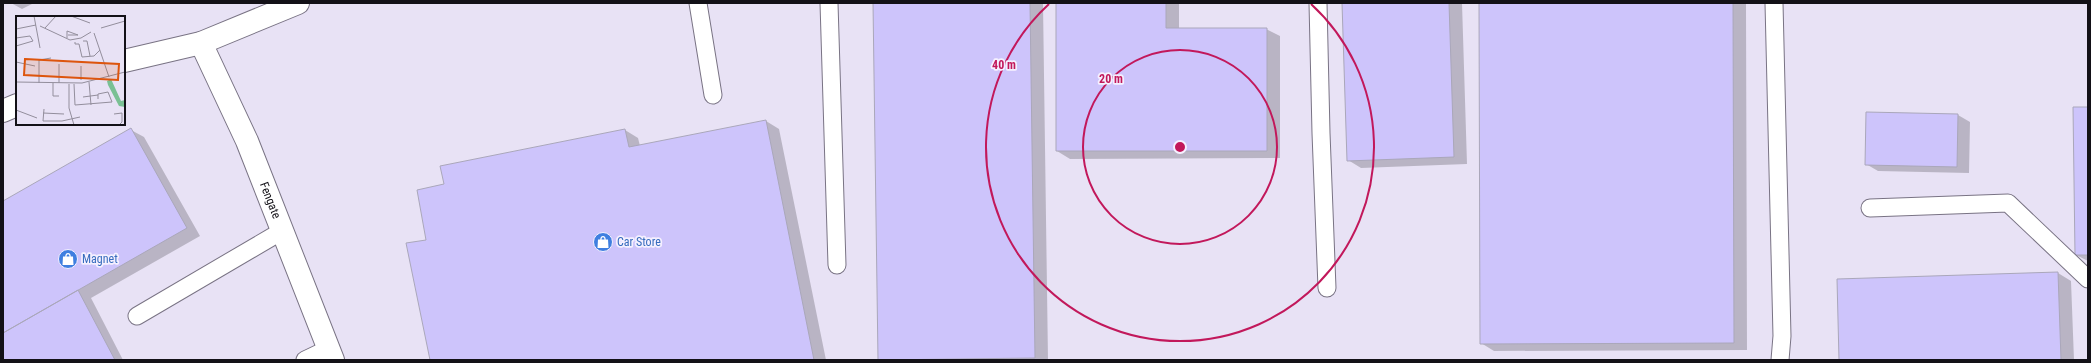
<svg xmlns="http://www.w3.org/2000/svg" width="2091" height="363" viewBox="0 0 2091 363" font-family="'Roboto Condensed',sans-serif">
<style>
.shadow{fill:#0003}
.building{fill:#cdc4fb;stroke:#aaa7ba}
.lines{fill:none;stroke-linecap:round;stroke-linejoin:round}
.service-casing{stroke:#797384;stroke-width:19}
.tertiary-casing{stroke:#797384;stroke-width:24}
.service{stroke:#fff;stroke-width:17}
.tertiary{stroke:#fff;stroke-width:22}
.ring{fill:none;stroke:#c2185b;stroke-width:2}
.labels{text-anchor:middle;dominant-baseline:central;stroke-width:3.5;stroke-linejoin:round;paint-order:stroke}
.street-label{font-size:12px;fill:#131117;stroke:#f5f0ff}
.shop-label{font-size:12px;fill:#366cbe;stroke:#f5f0ff;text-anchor:start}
.inset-road{fill:none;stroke:#938e9c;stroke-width:1}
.view{fill:#dd550d;fill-opacity:0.15;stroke:#dd550d;stroke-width:2}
.inset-edge{fill:none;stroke:#131117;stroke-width:2}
.centre{fill:#c2185b;stroke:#f5f0ff;stroke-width:2}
.ring-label{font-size:12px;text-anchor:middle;font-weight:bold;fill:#c2185b;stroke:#f5f0ff;stroke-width:3.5;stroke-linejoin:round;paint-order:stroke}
</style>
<rect width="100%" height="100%" fill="#e8e2f5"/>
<path class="shadow" d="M11 3H34L22 9Z
M874 3H1043L1048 360H879Z
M1057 3H1179V29H1266L1280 36V158L1070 159 1057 151Z
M1343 3H1462L1467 164 1361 168 1348 160Z
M1480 3H1746L1747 350 1494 351 1481 343Z
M2088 108V261L2076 255Z
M1958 115 1970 122 1969 173 1878 171 1866 164Z
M766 121 779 129 826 360H431L428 241 445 185 625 130 638 138 640 146Z
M131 130 144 137 200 236 91 298 123 360H3V202Z
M2058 273 2071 281 2074 360H1840L1838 280Z"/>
<path class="building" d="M873 3H1030L1035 358 878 360Z
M1056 3H1166V28H1267V151H1056Z
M1342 3H1449L1454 157 1347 161Z
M1479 3H1733L1734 343 1480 344Z
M2073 107H2088V255H2075Z
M1866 112 1958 114 1957 167 1865 165Z
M766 120 814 360H430L406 243 426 240 417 190 444 184 440 166 625 129 629 147Z
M131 128 187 228 3 333V201Z
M2058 272 2061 360H1839L1837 279Z
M78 290 115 360H3V333Z"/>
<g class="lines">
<g class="service-casing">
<path id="service" d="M698 3 713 95
M829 3 837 265
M1318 3 1321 133 1327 288
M1774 3 1782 336 1780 360
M1870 208 2008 203 2088 279
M137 316 282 231
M305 360 328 349"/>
</g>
<g class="tertiary-casing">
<g id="tertiary">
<path id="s1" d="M201 43 247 141 333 360"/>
<path d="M124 61 201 43 298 3"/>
<path d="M3 111 17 105"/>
</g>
</g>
<use href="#service" class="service"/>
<use href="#tertiary" class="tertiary"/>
</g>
<g class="ring">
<circle cx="1180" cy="147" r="97"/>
<path d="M1311 4A194 194 0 1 1 1049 4"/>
</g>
<defs>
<g id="shop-disc" transform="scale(1)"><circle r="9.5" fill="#3f7fe0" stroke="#f5f0ff"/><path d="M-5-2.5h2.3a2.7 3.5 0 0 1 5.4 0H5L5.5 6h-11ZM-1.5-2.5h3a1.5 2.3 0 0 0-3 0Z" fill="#fff"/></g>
</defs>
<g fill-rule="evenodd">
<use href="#shop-disc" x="603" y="242"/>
<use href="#shop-disc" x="68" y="259"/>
</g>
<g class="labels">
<g class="street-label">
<text stroke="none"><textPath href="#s1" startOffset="172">Fengate</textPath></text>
</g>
<g class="shop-label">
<text x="617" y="242">Car Store</text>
<text x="82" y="259">Magnet</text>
</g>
</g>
<g transform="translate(16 16)">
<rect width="109" height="109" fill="#e8e2f5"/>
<path d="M95 63 105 85 109 84V91L103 90 92 69 91 65Z" fill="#7ac094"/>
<path class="inset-road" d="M18 0 24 32M55 0 74 7M24 10 54 24 65 22 75 16M29 12 40 0M85 12 109 5M0 13 20 9M78 17 93 61M0 22 14 20 17 25 0 30M51 22V15L62 19H52M67 25H71L74 40M59 26V28H63L66 41 78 40 84 34M0 46 19 50M65 64V50M0 66 66 67 109 56M73 66 75 89M23 67V44L35 42M37 67V80H43M43 67V48M53 68V92L58 109M58 68 59 89 96 86 92 76 82 78V83M67 81 82 79M28 93 27 105H46L64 101M0 94 21 102M27 97 48 98M86 109H103L106 106V97L98 98"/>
<path class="view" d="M9 43 103 48 102 64 8 59Z"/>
<rect width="109" height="109" class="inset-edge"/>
</g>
<circle cx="1180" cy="147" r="6" class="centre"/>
<g class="ring-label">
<text x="1004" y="69">40 m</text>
<text x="1111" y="83">20 m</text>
</g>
<rect width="2091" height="363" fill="none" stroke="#131117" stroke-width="8"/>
</svg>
